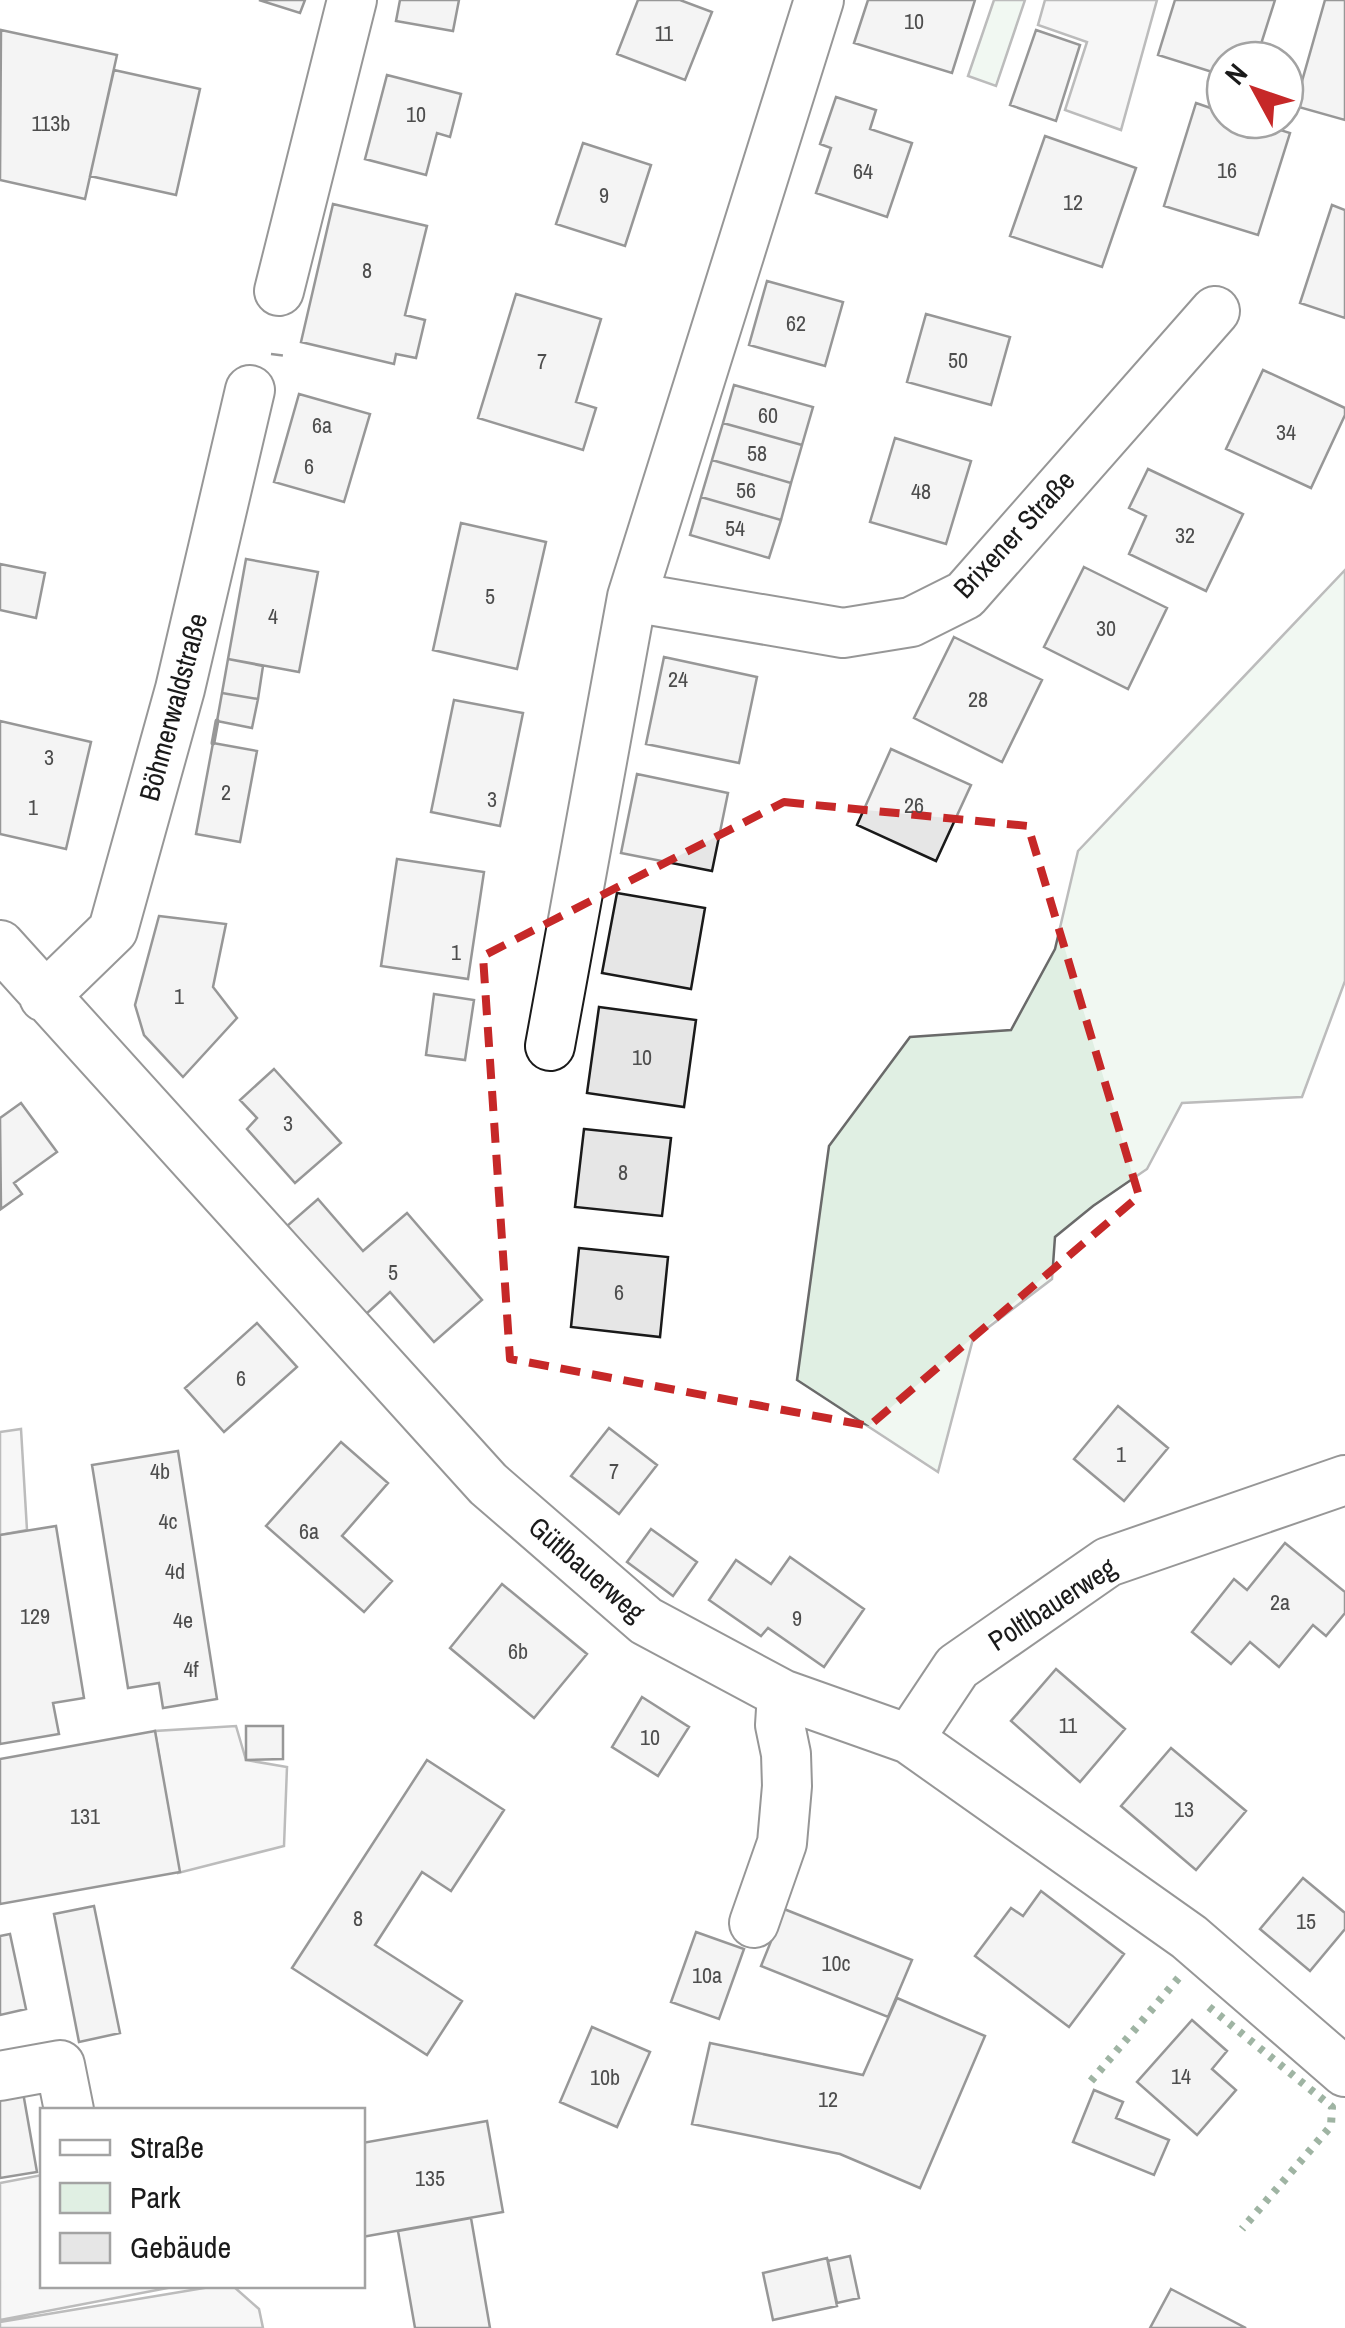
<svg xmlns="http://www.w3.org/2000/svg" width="1345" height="2328" viewBox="0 0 1345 2328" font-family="'Archivo Narrow',sans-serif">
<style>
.green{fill:#e0efe3;stroke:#6a6a6a;stroke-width:2.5}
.parking{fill:#ededed;stroke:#6a6a6a;stroke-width:2.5}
.building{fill:#e6e6e6;stroke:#1a1a1a;stroke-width:2.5}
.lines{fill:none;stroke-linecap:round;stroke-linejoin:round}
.minor-casing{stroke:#1a1a1a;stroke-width:52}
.minor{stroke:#fff;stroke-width:48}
.hedge{stroke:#2b5a34;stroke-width:8;stroke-dasharray:5 8;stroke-linecap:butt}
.fence{stroke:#1a1a1a;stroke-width:2.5;stroke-dasharray:12 5;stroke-linecap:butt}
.wall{stroke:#1a1a1a;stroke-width:5}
.marked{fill:none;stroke:#c62828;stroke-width:8;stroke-dasharray:20 12;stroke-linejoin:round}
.labels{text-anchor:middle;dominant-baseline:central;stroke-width:8;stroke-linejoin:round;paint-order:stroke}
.number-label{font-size:22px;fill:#4d4d4d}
.street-label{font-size:28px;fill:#1a1a1a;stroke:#fff}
</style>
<rect width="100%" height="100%" fill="#fff"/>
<path class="green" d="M994 0H1025L996 86 968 76Z
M1345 570V981L1302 1097 1182 1103 1147 1169 1093 1206 1055 1237 1052 1279 973 1339 938 1472 797 1380 829 1146 910 1037 1011 1030 1055 949 1078 851Z"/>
<path class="parking" d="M1045 0H1157L1121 130 1065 110 1087 42 1038 25Z
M21 1429 27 1530 0 1535V1432Z
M236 1726 246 1760 287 1767 284 1846 178 1873 155 1731Z
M42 2175V2286H178L0 2320V2183Z
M216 2286H233L259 2309 263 2328H0V2322Z"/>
<path class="building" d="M259 0H305L300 13Z
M400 0H459L453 31 396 21Z
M638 0H680L712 12 685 80 617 54Z
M868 0H975L952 73 854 43Z
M1175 0H1275L1256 60H1225V76L1158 55Z
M1325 0H1345V120L1295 106Z
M1 30 117 55 85 199 0 180Z
M1036 30 1080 45 1056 121 1010 105Z
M114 70 200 89 176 195 90 176Z
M387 75 461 94 450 137 437 133 426 175 365 159Z
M836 97 876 110 870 129 912 143 887 217 816 193 831 148 820 144Z
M1196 103 1225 113V120H1248L1290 133 1258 235 1164 206Z
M1045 136 1136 168 1102 267 1010 236Z
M583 143 651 165 625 246 556 224Z
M333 204 427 226 405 315 425 320 416 358 396 354 394 364 301 342Z
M1332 205 1345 210V318L1300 303Z
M767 281 843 302 825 366 749 345Z
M516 294 601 319 576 402 596 408 583 450 478 418Z
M926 314 1010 337 991 405 907 382Z
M1263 370 1345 408V415L1311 488 1226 449Z
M734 385 813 407 802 445 723 423Z
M299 394 370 414 344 502 274 482Z
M723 423 802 445 791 483 712 460Z
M895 438 971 461 946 544 870 522Z
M712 460 791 483 781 520 701 497Z
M1148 469 1243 514 1206 591 1129 554 1146 516 1129 508Z
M701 497 781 520 769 558 690 535Z
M461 523 546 542 517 669 433 650Z
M246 559 318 572 299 672 228 659Z
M0 564 45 573 36 618 0 610Z
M1084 567 1167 608 1128 689 1044 647Z
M954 637 1042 680 1002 762 914 718Z
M664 657 757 677 739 763 646 744Z
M228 659 263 666 258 699 222 693Z
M222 693 258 699 252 728 217 721Z
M454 700 523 713 500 826 431 812Z
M0 721 91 742 66 849 0 834Z
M213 743 257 751 240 842 196 834Z
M891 749 971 785 936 861 857 825Z
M637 774 728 793 712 871 621 853Z
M397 859 484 872 468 979 381 966Z
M617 893 705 908 691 989 602 973Z
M159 916 226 924 213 987 237 1018 183 1077 144 1035 135 1005Z
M434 994 474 1000 465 1060 426 1055Z
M599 1007 696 1020 684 1107 587 1093Z
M274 1069 341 1143 295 1183 247 1129 257 1118 240 1100Z
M21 1103 57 1152 14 1183 22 1194 1 1209 0 1118Z
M584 1129 671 1138 662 1216 575 1207Z
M318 1199 363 1251 407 1213 482 1300 434 1342 390 1292 365 1315 287 1226Z
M579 1248 668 1257 660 1337 571 1327Z
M257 1323 297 1367 224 1432 185 1388Z
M1118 1406 1168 1448 1124 1501 1074 1459Z
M609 1428 657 1465 619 1514 571 1476Z
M341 1442 388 1483 342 1536 392 1581 364 1612 266 1526Z
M178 1451 217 1699 163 1708 159 1683 128 1688 92 1465Z
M56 1526 84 1698 53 1703 59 1734 0 1744V1535Z
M651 1529 697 1562 673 1596 627 1562Z
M1285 1543 1345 1592V1613L1326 1636 1313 1625 1279 1667 1250 1642 1231 1664 1192 1632 1234 1579 1247 1590Z
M790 1557 864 1609 824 1667 768 1628 761 1636 709 1600 736 1560 771 1584Z
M502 1584 587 1654 534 1718 450 1648Z
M1056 1669 1125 1729 1080 1782 1011 1721Z
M642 1697 689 1727 658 1776 612 1747Z
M246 1726H283V1759L246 1760Z
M155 1731 180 1872 0 1904V1759Z
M1171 1748 1246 1811 1196 1870 1121 1806Z
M427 1760 504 1810 451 1891 422 1872 375 1945 462 2001 427 2055 292 1968Z
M1303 1878 1345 1913V1929L1310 1971 1260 1929Z
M1041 1891 1124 1954 1069 2027 975 1956 1011 1908 1023 1916Z
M94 1906 120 2033 79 2042 54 1914Z
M784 1909 912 1960 888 2017 761 1966Z
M696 1932 744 1949 719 2019 671 2002Z
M10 1934 26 2009 0 2015V1936Z
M897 1998 985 2036 920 2188 840 2154 692 2124 710 2043 863 2075Z
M1192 2020 1227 2051 1212 2069 1236 2090 1197 2135 1137 2082Z
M592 2027 650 2052 617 2127 560 2102Z
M21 2081 37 2172 0 2178V2085Z
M1094 2090 1123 2102 1116 2118 1169 2140 1154 2175 1073 2142Z
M487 2121 503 2212 362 2237V2143Z
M471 2218 490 2328H415L398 2231Z
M850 2256 859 2298 837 2303 828 2261Z
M827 2258 837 2306 773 2320 763 2273Z
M1171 2289 1246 2328H1150Z"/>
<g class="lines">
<g class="minor-casing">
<path id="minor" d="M279 291 352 0
M632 597 843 633 911 622 965 595 1215 311
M0 945 488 1484 646 1621 782 1694 909 1739 1189 1937 1345 2072
M44 997 113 930 180 689 250 390
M550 1046 632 597 819 0
M909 1739 957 1667 1108 1562 1345 1480
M754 1923 782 1843 787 1786 786 1754 780 1725 782 1694
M0 2076 60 2065 69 2110"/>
</g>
<use href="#minor" class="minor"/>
<path class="hedge" d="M1209 2007 1332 2107 1331 2126 1242 2229
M1091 2081 1181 1975"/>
<path class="fence" d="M271 354 287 356"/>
<path class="wall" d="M213 743 217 721"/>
</g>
<path d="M0 0H1345V2328H0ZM784 802 1028 826 1139 1196 869 1426 510 1359 483 956Z" fill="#fff" fill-opacity=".55" fill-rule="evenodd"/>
<path class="marked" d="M784 802 1028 826 1139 1196 869 1426 510 1359 483 956Z"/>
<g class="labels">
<g class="number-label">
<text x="914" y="21">10</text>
<text x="664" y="33">11</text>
<text x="416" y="114">10</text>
<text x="51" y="123">113b</text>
<text x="1227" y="170">16</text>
<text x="863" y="171">64</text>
<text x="604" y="195">9</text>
<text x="1073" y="202">12</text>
<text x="367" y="270">8</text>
<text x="796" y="323">62</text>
<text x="958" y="360">50</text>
<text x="542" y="361">7</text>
<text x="768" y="415">60</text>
<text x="322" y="425">6a</text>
<text x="1286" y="432">34</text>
<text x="757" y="453">58</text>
<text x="309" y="466">6</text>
<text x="746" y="490">56</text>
<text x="921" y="491">48</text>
<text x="735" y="528">54</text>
<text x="1185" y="535">32</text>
<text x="490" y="596">5</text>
<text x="273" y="616">4</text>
<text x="1106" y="628">30</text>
<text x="678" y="679">24</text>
<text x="978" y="699">28</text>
<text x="49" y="757">3</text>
<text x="226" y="792">2</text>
<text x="492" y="799">3</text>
<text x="914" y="805">26</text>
<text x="33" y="807">1</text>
<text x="456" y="952">1</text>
<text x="179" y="996">1</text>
<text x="642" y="1057">10</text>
<text x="288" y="1123">3</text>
<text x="623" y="1172">8</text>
<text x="393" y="1272">5</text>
<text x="619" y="1292">6</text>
<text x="241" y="1378">6</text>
<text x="1121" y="1454">1</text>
<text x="160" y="1471">4b</text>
<text x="614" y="1471">7</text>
<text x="168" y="1521">4c</text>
<text x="309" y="1531">6a</text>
<text x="175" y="1571">4d</text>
<text x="1280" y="1602">2a</text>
<text x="35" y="1616">129</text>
<text x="797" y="1618">9</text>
<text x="183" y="1620">4e</text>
<text x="518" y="1651">6b</text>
<text x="191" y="1669">4f</text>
<text x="1068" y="1725">11</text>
<text x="650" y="1737">10</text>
<text x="1184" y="1809">13</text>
<text x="85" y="1816">131</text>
<text x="358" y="1918">8</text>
<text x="1306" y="1921">15</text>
<text x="836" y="1963">10c</text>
<text x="707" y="1975">10a</text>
<text x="1181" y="2076">14</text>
<text x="605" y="2077">10b</text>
<text x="828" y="2099">12</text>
<text x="430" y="2178">135</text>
</g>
<g class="street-label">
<text transform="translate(1014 534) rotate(-47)">Brixener Straße</text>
<text transform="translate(173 707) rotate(-75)">Böhmerwaldstraße</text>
<text transform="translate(587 1569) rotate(41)">Gütlbauerweg</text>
<text transform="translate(1052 1604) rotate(-33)">Poltlbauerweg</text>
</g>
</g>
<rect x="40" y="2108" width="325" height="180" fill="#ffffff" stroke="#a3a3a3" stroke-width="2.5"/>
<rect x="60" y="2140" width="50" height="15" fill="#ffffff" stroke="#a3a3a3" stroke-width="2.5"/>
<text x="130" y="2158" font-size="30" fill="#1a1a1a">Straße</text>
<rect x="60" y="2183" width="50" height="30" fill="#e0efe3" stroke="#a3a3a3" stroke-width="2.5"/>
<text x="130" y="2208" font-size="30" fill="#1a1a1a">Park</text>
<rect x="60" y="2233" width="50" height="30" fill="#e6e6e6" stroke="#a3a3a3" stroke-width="2.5"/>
<text x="130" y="2258" font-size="30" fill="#1a1a1a">Gebäude</text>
<g transform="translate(1255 90) rotate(310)"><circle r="48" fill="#ffffff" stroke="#a3a3a3" stroke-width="2.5"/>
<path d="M0-8L18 38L0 25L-18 38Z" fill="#c62828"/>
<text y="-15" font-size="28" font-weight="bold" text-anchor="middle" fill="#1a1a1a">N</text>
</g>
</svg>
